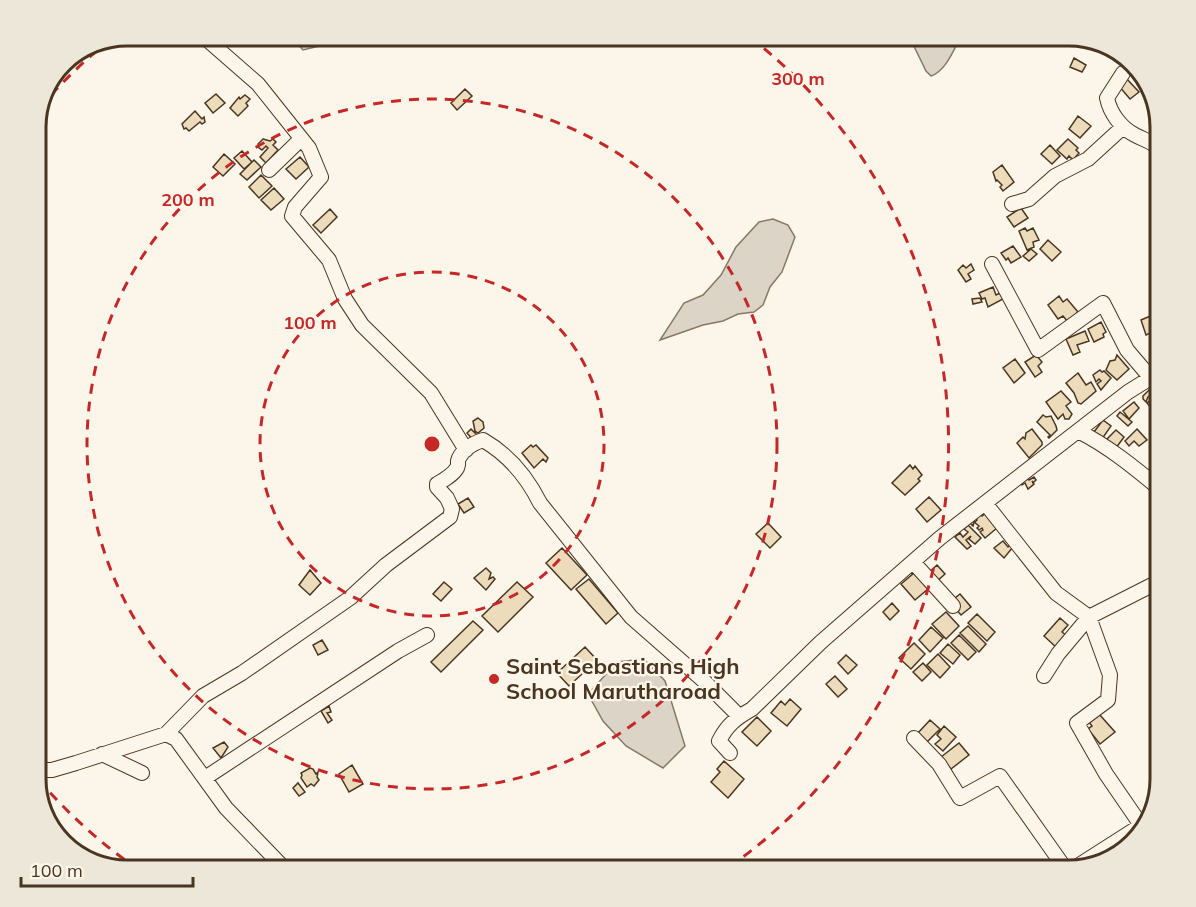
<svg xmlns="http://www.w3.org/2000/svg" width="1196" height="907" viewBox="0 0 1196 907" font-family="Mulish,sans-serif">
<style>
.water{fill:#dcd4c6;stroke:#887966;stroke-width:1.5}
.building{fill:#ecdcbc;stroke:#4a3520;stroke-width:1.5}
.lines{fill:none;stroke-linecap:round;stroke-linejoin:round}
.minor-casing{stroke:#4a3520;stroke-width:16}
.minor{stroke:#fbf6e9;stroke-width:14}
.ring{fill:none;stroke:#c62828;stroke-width:3;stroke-dasharray:10 8}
.poi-dot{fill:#c62828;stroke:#fbf6e9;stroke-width:2}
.labels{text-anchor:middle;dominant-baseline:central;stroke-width:4.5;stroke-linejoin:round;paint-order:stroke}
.poi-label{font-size:22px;font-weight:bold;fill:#4a3520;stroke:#fbf6e9;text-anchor:start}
.rim{fill:none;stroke:#4a3520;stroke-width:3}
.centre{fill:#c62828;stroke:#fbf6e9;stroke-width:3}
.ring-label{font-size:18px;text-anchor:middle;font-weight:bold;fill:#c62828;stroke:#fbf6e9;stroke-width:4.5;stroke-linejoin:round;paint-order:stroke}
</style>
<rect width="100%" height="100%" fill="#fbf6e9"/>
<path class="water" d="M290 36H328L319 46 303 50Z
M909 36H961C954 49 946 71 931 76L926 71Z
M773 219 788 225 795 237 782 272 770 287 763 305 754 312 738 314 723 321 703 325 660 340 684 303 703 295 721 275 736 247 759 222Z
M644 659 665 681 685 746 663 768 626 746 603 721 588 694 617 662Z"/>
<path class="building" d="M1074 58 1086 65 1082 72 1070 67Z
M1125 77 1139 92 1130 99 1118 85Z
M465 89 472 96 457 110 451 103Z
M216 94 225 103 213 113 205 103Z
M245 95 250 99 246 103 248 106 238 116 230 108 239 97 240 99Z
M195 111 202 119 204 117 205 122 202 124 200 122 189 131 186 128 184 129 182 124Z
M1078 116 1091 126 1080 138 1069 129Z
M263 139 270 141 273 139 276 142 273 145 278 150 266 163 260 157 268 148 266 146 262 150 258 147V144Z
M1068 139 1078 148 1076 150 1079 153 1073 160 1069 156 1067 159 1057 150Z
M1050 145 1060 156 1052 164 1041 154Z
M242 151 252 162 244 169 234 158Z
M224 154 235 164 223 176 213 167Z
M300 157 309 167 296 179 286 169Z
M254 160 261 167 247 180 240 174Z
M1002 165 1014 182 1003 191 1000 187 1002 185 997 180 996 181 993 172Z
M261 175 272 186 259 198 249 187Z
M274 188 284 199 271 210 261 200Z
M1021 208 1028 218 1014 227 1007 217Z
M330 209 337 217 321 233 313 225Z
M1025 228 1027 231 1033 228 1039 240 1033 242 1034 247 1027 250 1019 231Z
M1048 240 1061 252 1052 261 1040 249Z
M1013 246 1021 257 1011 263 1008 258 1006 260 1001 253Z
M1031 249 1037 254 1029 261 1023 256Z
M971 264 974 270 968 274 971 279 966 282 958 270 963 265 966 268Z
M993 287 996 295 1000 293 1003 299 988 307 985 298 982 299 979 293Z
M1059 296 1063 302 1067 299 1078 312 1068 322 1063 316 1058 319 1048 305Z
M980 298 982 302 973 304 972 299Z
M1160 312V329L1146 335 1141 320Z
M1101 322 1106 332 1103 334 1104 337 1094 342 1088 329Z
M1085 331 1089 341 1077 345 1080 352 1073 355 1066 339Z
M1036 355 1042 362 1038 366 1042 372 1035 377 1025 362Z
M1117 355 1129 369 1117 380 1106 370 1110 361 1115 360Z
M1015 359 1025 373 1014 383 1003 368Z
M1100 370 1102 372 1104 371 1111 378 1101 390 1097 384 1101 381 1099 379 1096 382 1093 375Z
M1078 373 1086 385 1091 382 1096 391 1081 404 1078 403 1074 393 1066 383Z
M1152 387 1154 392 1148 397 1146 402 1143 399V396Z
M1061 391 1071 402 1066 406 1072 414 1069 419H1065L1063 414 1058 419 1046 402Z
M1159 393 1160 410 1155 414 1147 403Z
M1134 402 1139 408 1129 419 1123 411Z
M1120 412 1132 422 1128 426 1117 416Z
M1043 415 1046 417 1051 416 1056 426 1057 430 1049 438 1048 437 1050 435 1037 422Z
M478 418 483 422 484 428 478 433 475 431 473 421Z
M1103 420 1111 426 1102 439 1094 432Z
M471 429 478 436 473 440 467 433Z
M1032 429 1042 442V445L1029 458 1017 443 1023 437 1025 439 1026 433Z
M1137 429 1147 440 1139 446 1134 441 1129 446 1125 441Z
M1116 430 1124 437 1116 448 1106 440Z
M531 445 533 447 536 445 548 458 546 462 543 459 534 468 522 453Z
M910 465 913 469 915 466 922 475 918 479 920 481 905 495 892 483Z
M1025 476 1029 480 1034 477 1036 480 1033 483 1032 481 1034 484 1028 489 1025 483 1022 485 1020 481Z
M929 497 941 510 927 522 916 509Z
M468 498 474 507 464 513 458 504Z
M986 513 997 528 985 538 980 532 983 530 982 528 979 530 977 528 979 526 974 522 973 526 969 522 974 520 975 522 977 520 975 518 980 514 982 516Z
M768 523 781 537 770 548 756 534Z
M968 525 981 538 975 544 969 539 971 536 966 540 971 546 967 549 955 537 960 533 963 537 968 532 964 529Z
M1003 541 1008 547 1011 544 1013 547 1004 558 994 548Z
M562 548 587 575 571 590 546 563Z
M937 565 945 574 933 585 925 576Z
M486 568 491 573 489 579 493 577 495 579 486 590 474 578Z
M310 570 321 583 310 595 299 585Z
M914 573 928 589 915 600 901 584Z
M589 579 618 613 606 624 576 589Z
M444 582 452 589 441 601 433 594Z
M517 582 533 597 498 632 482 616Z
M960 594 971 607 961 615 950 602Z
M892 603 899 611 890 620 883 612Z
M946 612 959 626 946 639 932 624Z
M977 614 995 632 987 641 968 623Z
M1060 618 1068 625 1062 632 1068 637 1058 649 1044 636Z
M473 621 483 630 441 672 431 662Z
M968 626 986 644 979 652 960 633Z
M931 627 943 638 930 652 919 640Z
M959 635 976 652 968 660 951 643Z
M322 640 328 650 318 655 313 645Z
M914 643 925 654 911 669 899 658Z
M948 644 960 655 953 664 940 653Z
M585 647 597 660 569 686 557 673Z
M938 654 950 667 940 678 927 665Z
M846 655 857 665 848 674 838 663Z
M923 663 931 672 922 681 913 672Z
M835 676 847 689 838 697 826 684Z
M790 699 801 709 787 726 771 713 781 701 785 705Z
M329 706 331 712 327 713 332 720 328 723 321 711Z
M1099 714 1115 732 1100 744 1088 729 1092 726 1089 722Z
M757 717 771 731 757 746 742 732Z
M930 720 940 729 926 743 917 734Z
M944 726 956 737 943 751 935 744 941 739 937 735Z
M224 742 228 747 221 758 213 748Z
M959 743 969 755 951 769 941 757Z
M724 761 744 779 728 798 711 782 720 772 717 769Z
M352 765 363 784 349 792 339 774Z
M310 768 313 769 316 774 318 772 317 777 319 780 314 786 311 784 307 787 301 778 302 775 301 773Z
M298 783 305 792 299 796 293 788Z"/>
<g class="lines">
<g class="minor-casing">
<path id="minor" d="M203 36 258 84 309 148 321 177 295 207 292 216 329 260 345 299 362 325 431 393 466 450
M1123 73 1107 98C1110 113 1121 128 1135 135 1144 140 1154 142 1160 150
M269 170 301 139
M1012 204 1029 199 1055 176 1088 159 1123 127
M992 264 1038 350 1103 303 1127 350 1150 377
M1078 431C1108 446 1135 468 1160 489
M985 503 1056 593 1089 617 1110 675 1108 700 1077 723 1106 774 1141 825
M913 562 953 606
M1044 676 1058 654 1089 617 1160 581
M166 734 203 696 242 673 350 598 386 565 450 517 452 509 447 498 437 487V484C444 480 453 475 457 468 460 461 456 465 459 458 464 448 474 443 483 440 509 455 527 477 540 503L631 617 704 681 739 716
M914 738 939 764 960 798 1000 776 1067 871
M730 753 719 741C727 725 736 718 752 709L821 642 940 538 1128 392 1160 372
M102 754 142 773
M36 770H52L76 763 166 734 176 739 226 808 282 866 284 871
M205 778 398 651 427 635
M1070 871 1145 823"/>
</g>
<use href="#minor" class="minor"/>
</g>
<g class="ring">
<circle cx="432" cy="444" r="172"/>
<circle cx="432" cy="444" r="345"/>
<path d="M139 870A517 517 0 0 1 39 780M51 95A517 517 0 0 1 100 48M750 37A517 517 0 0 1 725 870"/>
</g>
<circle class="poi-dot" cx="494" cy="679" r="6"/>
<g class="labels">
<g class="poi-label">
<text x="506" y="666">Saint Sebastians High<tspan x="506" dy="25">School Marutharoad</tspan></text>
</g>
</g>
<path d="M0 0H1196V907H0ZM127 46H1069A81 81 0 0 1 1150 127V779A81 81 0 0 1 1069 860H127A81 81 0 0 1 46 779V127A81 81 0 0 1 127 46Z" fill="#ede7d9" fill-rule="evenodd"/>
<path class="rim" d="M127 46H1069A81 81 0 0 1 1150 127V779A81 81 0 0 1 1069 860H127A81 81 0 0 1 46 779V127A81 81 0 0 1 127 46Z"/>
<circle cx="432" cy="444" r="9" class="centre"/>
<g class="ring-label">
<text x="798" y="85">300 m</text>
<text x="188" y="206">200 m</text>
<text x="310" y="329">100 m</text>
</g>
<path d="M21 877v9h172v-9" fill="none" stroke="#4a3520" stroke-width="3"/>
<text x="30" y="877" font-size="18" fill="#4a3520" stroke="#fbf6e9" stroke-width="4.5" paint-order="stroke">100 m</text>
</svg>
